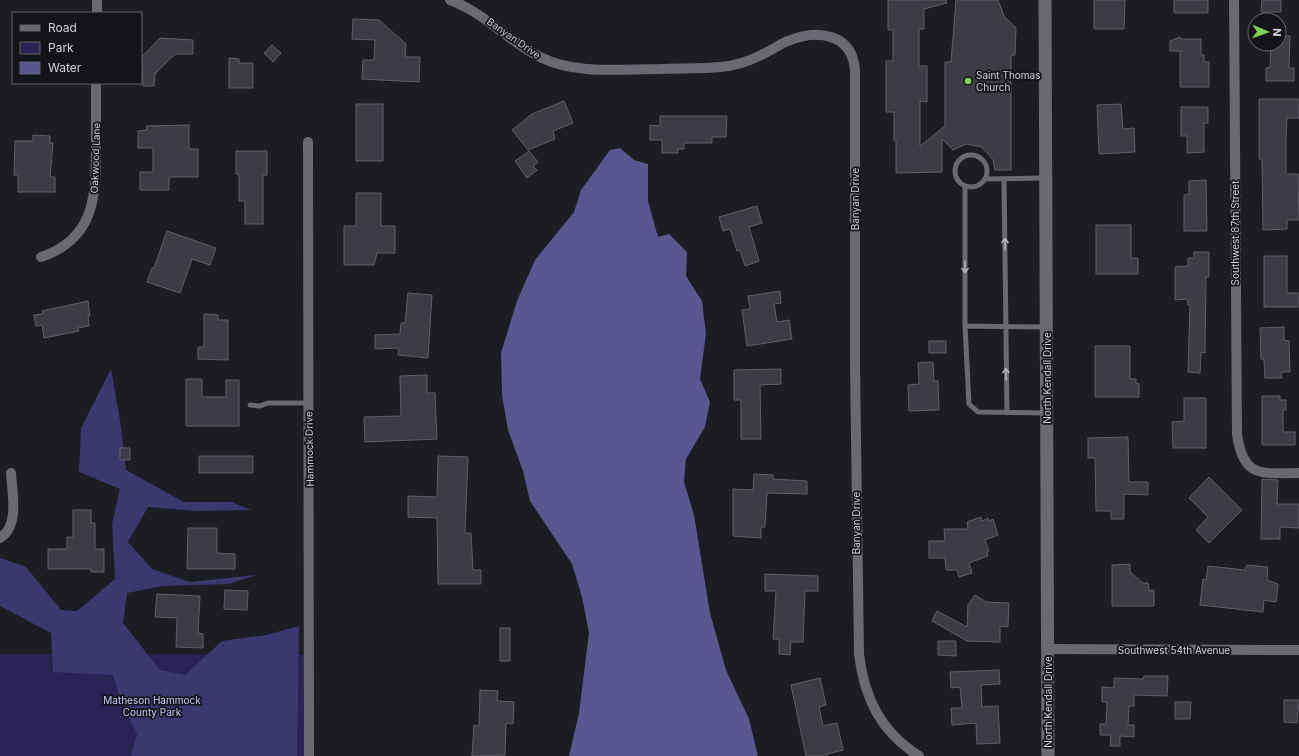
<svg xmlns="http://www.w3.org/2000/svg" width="1299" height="756" viewBox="0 0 1299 756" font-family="Inter,sans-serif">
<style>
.green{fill:#292354}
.forest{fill:#3c376e}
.water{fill:#595690}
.building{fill:#3c3c45;stroke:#5f5f68}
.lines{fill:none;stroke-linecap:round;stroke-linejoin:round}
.service{stroke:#696972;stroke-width:5}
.minor{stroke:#696972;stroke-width:10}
.tertiary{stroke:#696972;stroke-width:13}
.oneway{stroke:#b3b3b9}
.poi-dot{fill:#82d04f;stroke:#13131a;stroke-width:1.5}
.labels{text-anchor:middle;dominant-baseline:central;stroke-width:3.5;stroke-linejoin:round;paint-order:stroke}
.street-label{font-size:10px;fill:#d3d3d8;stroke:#13131a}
.poi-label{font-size:10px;fill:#d3d3d8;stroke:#13131a;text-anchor:start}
.park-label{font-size:10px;fill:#c9c9fd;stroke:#13131a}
</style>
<rect width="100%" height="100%" fill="#1c1c23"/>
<path class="green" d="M0 654 305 655 304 756H0Z"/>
<path class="forest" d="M111 369 120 420 126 470 184 502H232L251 510 196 511 148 507 128 542 152 569 190 582 256 575 229 584 163 586 127 593 123 623 160 670 185 675 222 641 266 635 299 626 297 756H131L137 734 122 703 113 675 53 672 51 633 0 606V558L26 567 61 610 77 611 115 579 112 524 120 489 79 472 81 428Z"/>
<path class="water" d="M620 148 634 160 648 164V201L658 237 669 234 687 252 686 276 702 301 706 334 700 379 710 402 705 427 686 459 684 482 694 515 710 613 726 670 749 719 758 756H569L579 713 589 633 582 597 572 564 530 501 523 471 508 430 502 395 501 353 517 301 535 260 574 212 581 190 610 150Z"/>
<path class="building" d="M888 0H946L947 3 924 9V29H919V66H927V102L920 101V146L945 126V62H951L956 0H998L1004 16 1016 28 1015 55H1011V170H995L993 160 982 147 966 144 953 150 942 139V172L896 173V141H894V112H886V61H893V30H888Z
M1094 0H1125L1124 29H1094Z
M1174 0H1208V13H1174Z
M1262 0H1281V12H1261Z
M353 19 379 20 406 44 405 57H420L419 82 362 79 363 60H374L375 40 352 39Z
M1279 35 1290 36 1289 68H1294V81H1266V68L1270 67 1271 44H1279Z
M1180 37V39H1201V55H1204V62H1209V87H1180V51H1170V41Z
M160 38 193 40V54H176L172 57 155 74 154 86H143L142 57Z
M272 45 281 53 273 62 264 53Z
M229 58 239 59V63H253V88H229Z
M1259 99H1299V118H1287L1286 138V174H1298L1299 220H1287V229L1263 230 1262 159H1259Z
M564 101 573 123 553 131 555 139 528 150 512 130 532 114Z
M356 104H383V161H356Z
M1121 104 1123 129 1134 128 1135 152 1099 154 1097 105Z
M1181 107H1208V123H1204V152L1187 153V136H1181Z
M660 116H727L726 137H712V143H684V149H678V153H662V140H650V125L660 126Z
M189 125V149H198V177H169V190H140V172H153V148H138V131L147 130 146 126Z
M33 135 50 136V143H53L50 177H55V192H18V175H14L15 141H33Z
M236 151H267V175H263V224H245V201H239V175L236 174Z
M529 151 538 162 533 166 537 170 527 178 515 161Z
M1206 180 1207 231H1184V195L1189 194V181Z
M356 193H381V226H395V253H377L374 265H344V226H356Z
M757 206 762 223 749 227 759 261 745 266 740 250 737 251 730 229 723 231 719 217Z
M1096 225H1131V258H1138V274H1096Z
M167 231 216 248 210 265 192 259 180 293 147 282 152 268H154Z
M1194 252H1209V277H1206L1205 353 1201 352 1200 373 1188 372 1190 305H1188L1187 299 1175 300V267L1188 266V258H1194Z
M1264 256H1287V293H1299V307H1264Z
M780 291 781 303 774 304 777 322 789 320 792 339 747 346 742 310 750 309 748 296Z
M408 293 432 295 428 358 398 355 399 348 375 349V335L400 334 401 323H405Z
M88 301 90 316H88L89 326 78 328 79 331 44 338 42 325 36 326 34 315 43 314 42 311Z
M204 314 218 315V320H228V360L198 359V347H204Z
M1284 327V340L1289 341 1290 372H1281L1282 378H1265L1264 359H1261L1260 328Z
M929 341H946V353H929Z
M1095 346H1130V379H1136V383L1139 384V397H1095Z
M933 362 934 381H938L939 410 909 411 908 385 919 384 918 363Z
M781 369V384L760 385 761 439H741V400H734V370Z
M427 375V393H435L437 439 365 442 364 417 401 416 400 376Z
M186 379H202V397H226V380H239V426H186Z
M1262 396H1280V400H1286V410H1283V432H1295V445H1262Z
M1184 398H1206V448H1173L1172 422 1184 421Z
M1128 437 1129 482H1148V495L1124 494V519H1111V511H1096L1095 458H1088V438Z
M120 448H130V460H120Z
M199 456H253V473H199Z
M438 456 468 457 465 533H471L473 570H481V584H438L437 518 408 517V496L437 497Z
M754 474 773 475V479L807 481V494L767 493 765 527H761V538L733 536V489L753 490Z
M1209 477 1242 510 1209 543 1196 530 1208 517 1189 498Z
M1262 479 1278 480 1277 504H1299V528L1280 527V539H1261Z
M73 510H91V523H95V549H104V572H91V569H48V549H67V537H73Z
M981 517 982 521 988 518 989 521 993 519 998 535 985 540 989 551 987 552 988 556 969 563 972 573 959 577 957 570H946L945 558H929V541H945L944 529H968L967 522Z
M188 528H217V553L235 554V569H187Z
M1130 564V572L1143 583H1148L1149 591 1154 590V606H1112V565Z
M1247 565 1268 567 1267 580 1278 584 1276 602 1264 600 1263 612 1200 605 1203 579 1206 580 1208 566 1245 570Z
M765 574 818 576V591H805L803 642H791L790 655 779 654V639H773L776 591H765Z
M225 590 248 591 247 610 224 609Z
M157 594 200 596 198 633 203 634V648L176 647 177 618 155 617Z
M975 595 986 602 1009 603 1008 627 1000 626V642L967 641 932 621 937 611 967 627 968 605Z
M500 628H510V661H500Z
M938 641H956V656L938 655Z
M999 670 1000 684 981 685 982 707 998 706 1000 743 977 744 976 723 952 725 951 708H962L960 687 951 688 950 672Z
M1144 676H1168L1167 696 1134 695V706H1129L1128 725H1134V737L1120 736V746H1110L1111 735H1100V724H1106L1107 702H1102V687L1114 688V678L1143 679Z
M820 678 826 705 819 707 823 726 837 723 843 750 827 754V756H806L791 685Z
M480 690 498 691 497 701 514 702 513 724 506 723 505 755 472 756 474 725 479 726Z
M1284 700H1299L1297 723 1284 722Z
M1175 702H1191L1190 719H1175Z"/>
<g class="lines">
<path class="service" d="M955 171a16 16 0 1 1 32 0a16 16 0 1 1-32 0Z
M985 179 1044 178
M1004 179 1007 413
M965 186V326L969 404 978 412 1047 413
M965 326 1046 327
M250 405 260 406 268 403H308"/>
<path class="minor" d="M97 0V13
M450 0C485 13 508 41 540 57 576 75 620 69 660 69 680 68 700 69 720 67 737 66 755 59 769 51 776 48 781 43 788 41 817 29 852 33 855 70V364L859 654C864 698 881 732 919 756
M1234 0 1237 434C1243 479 1262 473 1299 473
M308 142 309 756
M41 257C95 239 96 196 96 147 96 126 96 104 96 83
M0 538C20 526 12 492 11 473
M1048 649 1299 650"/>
<path class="tertiary" d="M1045 0 1048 756"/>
</g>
<defs><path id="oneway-shaft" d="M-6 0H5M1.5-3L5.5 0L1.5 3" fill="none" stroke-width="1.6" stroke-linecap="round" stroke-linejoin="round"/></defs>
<g class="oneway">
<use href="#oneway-shaft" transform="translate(1005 244) rotate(-90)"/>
<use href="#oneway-shaft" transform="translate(965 267) rotate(90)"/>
<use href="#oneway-shaft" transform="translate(1006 374) rotate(-91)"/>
</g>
<circle class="poi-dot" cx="968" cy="81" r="4"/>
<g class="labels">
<g class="street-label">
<text transform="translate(514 38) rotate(35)">Banyan Drive</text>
<text transform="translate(95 158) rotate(-88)">Oakwood Lane</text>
<text transform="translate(855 199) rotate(-90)">Banyan Drive</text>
<text transform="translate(1235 233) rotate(-90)">Southwest 87th Street</text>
<text transform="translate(1047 378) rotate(-90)">North Kendall Drive</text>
<text transform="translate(309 449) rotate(-91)">Hammock Drive</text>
<text transform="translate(856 523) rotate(-90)">Banyan Drive</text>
<text x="1174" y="650">Southwest 54th Avenue</text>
<text transform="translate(1048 702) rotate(-90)">North Kendall Drive</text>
</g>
<g class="poi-label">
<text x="976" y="75">Saint Thomas<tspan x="976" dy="12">Church</tspan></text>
</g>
<g class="park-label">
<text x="152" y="700">Matheson Hammock<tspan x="152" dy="12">County Park</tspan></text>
</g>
</g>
<rect x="12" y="12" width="130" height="72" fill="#13131a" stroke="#606066"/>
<rect x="20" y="25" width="20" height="6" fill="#696972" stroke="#606066"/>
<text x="48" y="32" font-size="12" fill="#d3d3d8">Road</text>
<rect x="20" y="42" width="20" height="12" fill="#292354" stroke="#606066"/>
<text x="48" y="52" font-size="12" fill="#d3d3d8">Park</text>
<rect x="20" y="62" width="20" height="12" fill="#595690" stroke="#606066"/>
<text x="48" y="72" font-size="12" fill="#d3d3d8">Water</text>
<g transform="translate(1267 32) rotate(92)"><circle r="19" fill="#13131a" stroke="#606066"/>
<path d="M0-3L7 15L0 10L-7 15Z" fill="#82d04f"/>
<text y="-6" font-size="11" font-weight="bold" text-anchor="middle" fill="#d3d3d8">N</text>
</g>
</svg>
